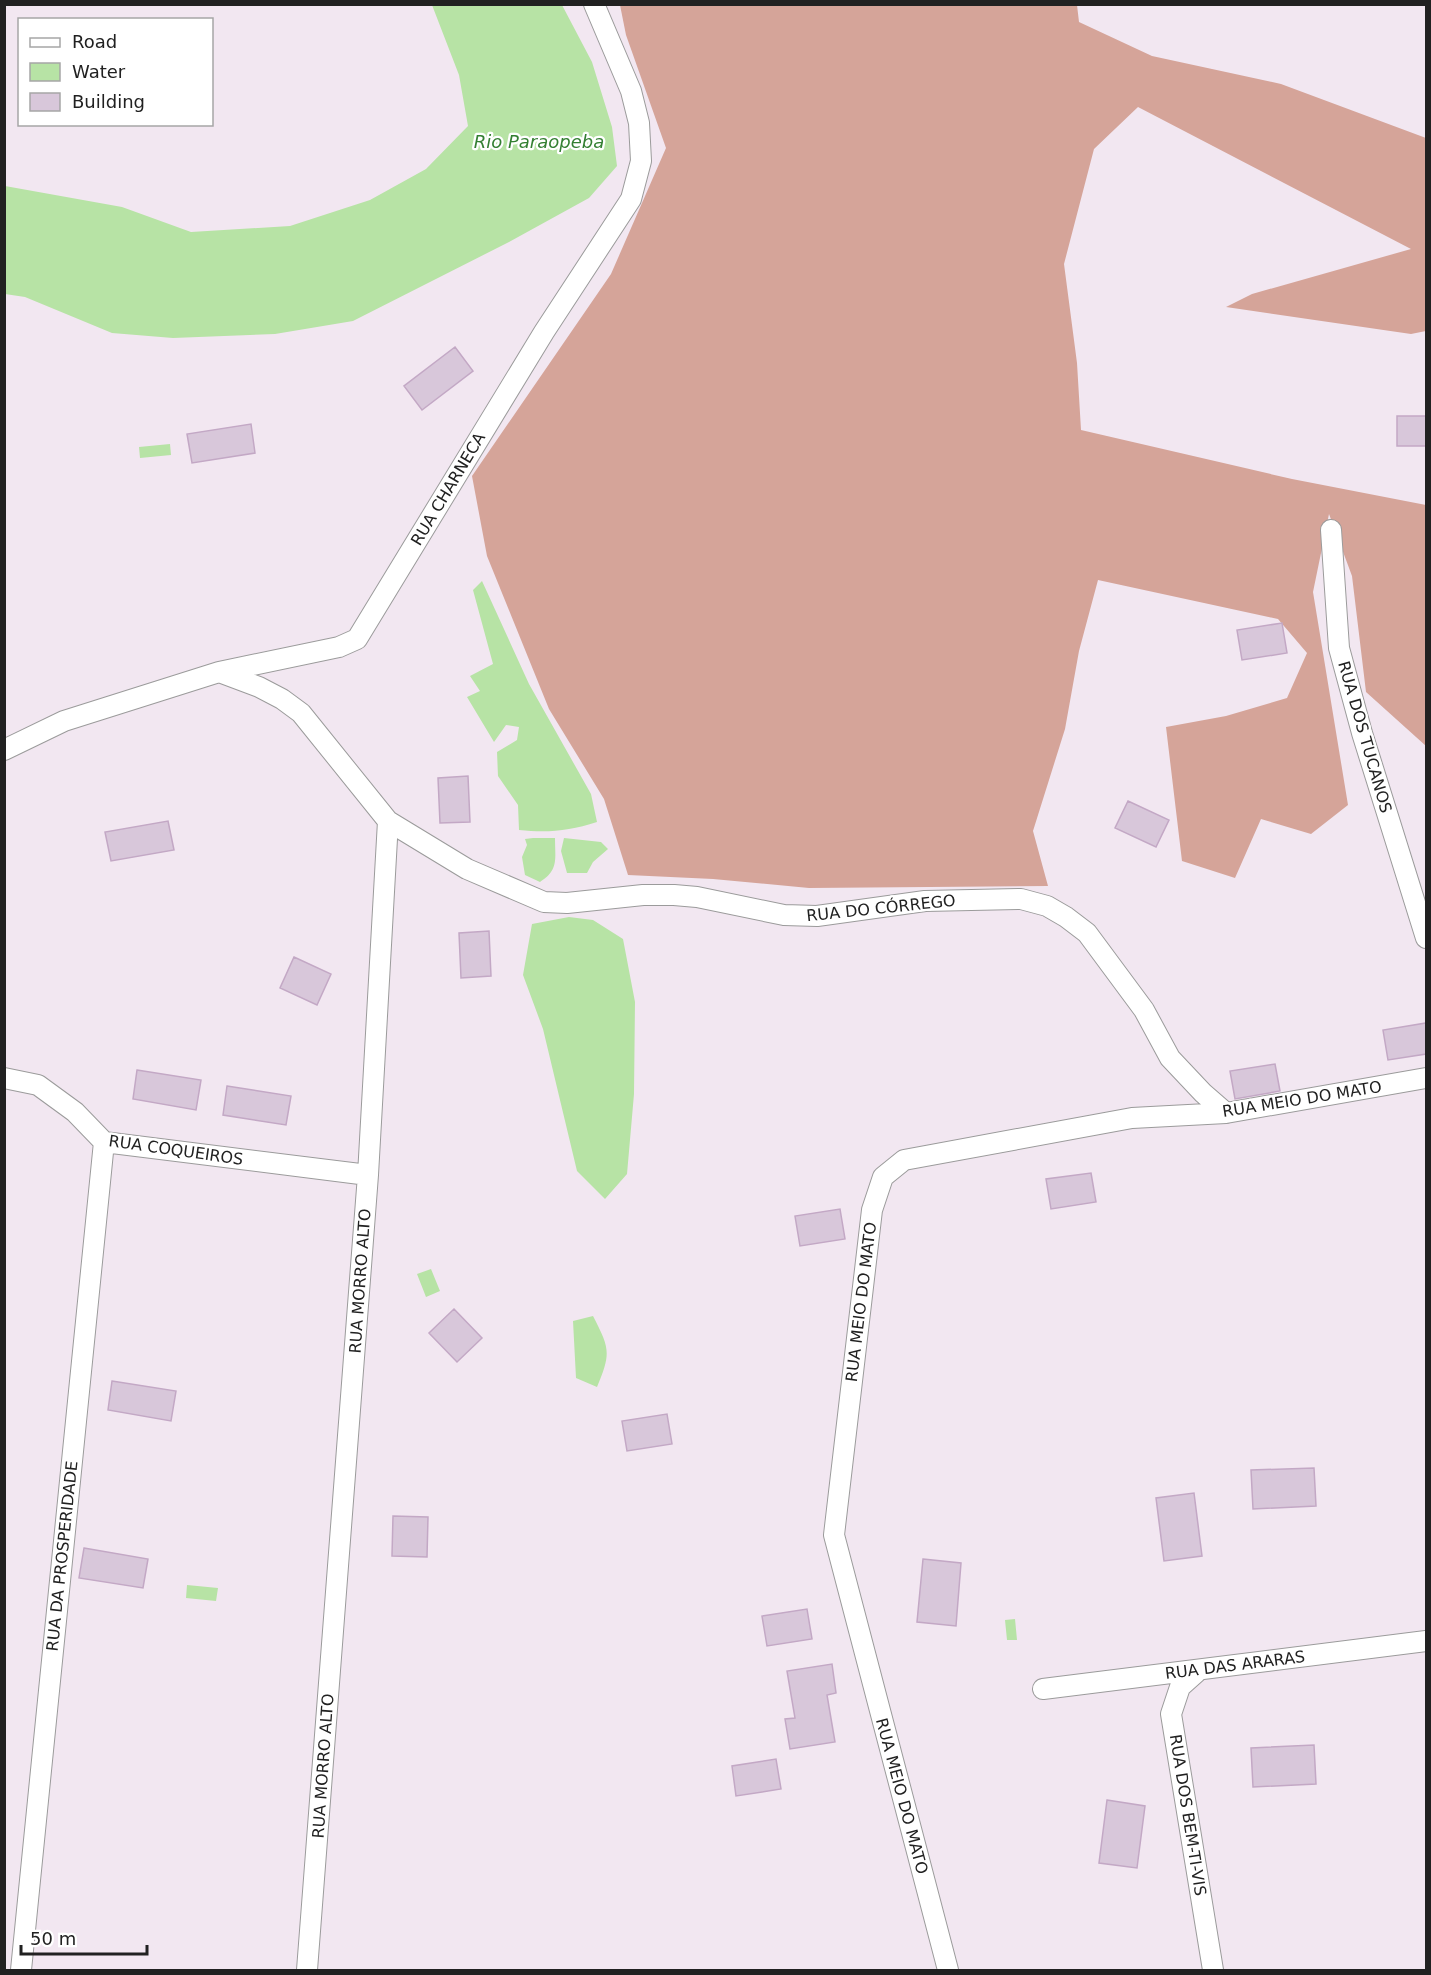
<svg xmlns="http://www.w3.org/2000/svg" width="1431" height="1975" viewBox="0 0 1431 1975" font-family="'DejaVu Sans',sans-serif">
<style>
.forest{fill:#d5a499}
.water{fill:#b7e3a5}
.building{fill:#d8c7da;stroke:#c3a8c5;stroke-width:1.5}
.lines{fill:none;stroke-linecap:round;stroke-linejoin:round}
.minor-casing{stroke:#9b9b9b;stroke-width:22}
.minor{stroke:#fff;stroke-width:20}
.labels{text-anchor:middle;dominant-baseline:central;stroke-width:4.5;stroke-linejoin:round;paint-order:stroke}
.street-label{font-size:16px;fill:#212121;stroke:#fff}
.water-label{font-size:18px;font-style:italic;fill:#337f32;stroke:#fff}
</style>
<rect width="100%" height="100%" fill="#f2e7f1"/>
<path class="forest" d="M620 5H1077L1079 22 1152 56 1281 84 1426 138V331L1411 334 1226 307 1252 294 1411 249 1138 107 1094 149 1064 264 1077 363 1081 430 1292 479 1426 505V746L1366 692 1352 576 1329 514 1313 592 1348 805 1311 834 1261 819 1235 878 1182 861 1166 727 1226 716 1287 698 1307 653 1278 619 1098 580 1079 651 1065 729 1033 831 1048 886 809 888 713 879 628 875 604 799 549 709 487 556 472 476 611 274 666 148 626 35Z"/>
<path class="water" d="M432 5H562L592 62 612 127 617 166 589 198 509 242 353 321 275 334 173 338 112 333 25 297 5 294V186L122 207 191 232 290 226 370 200 426 169 468 126 459 75Z
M170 444 171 455 140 458 139 447Z
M482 581 529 684 591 794 597 822C569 831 548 833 519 830L518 805 498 776 497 752 517 740 519 727 506 725 494 742 467 697 480 691 470 676 493 664 473 590Z
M533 838H555C555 859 559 870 540 882L525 875 522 857 527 845 525 839Z
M564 838 601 842 608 849 593 862 587 873H567L561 851Z
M569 917 593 920 623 939 635 1002 634 1094 627 1174 605 1199 577 1171 543 1029 523 975 532 924Z
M431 1269 440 1291 426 1297 417 1274Z
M593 1316C610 1349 611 1353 597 1387L576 1378 573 1321Z
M187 1585 218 1588 216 1601 186 1598Z
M1015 1619 1017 1640H1007L1005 1620Z"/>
<path class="building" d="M455 347 473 371 422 410 404 386Z
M1397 416H1426V446H1397Z
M251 424 255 453 192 463 187 434Z
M1282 623 1287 653 1242 660 1237 630Z
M468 776 470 822 440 823 438 778Z
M1128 801 1169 820 1156 847 1115 828Z
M168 821 174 850 111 861 105 832Z
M489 931 491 976 461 978 459 933Z
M294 957 331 974 317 1005 280 988Z
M1426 1023V1054L1388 1060 1383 1030Z
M1275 1064 1280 1091 1235 1099 1230 1071Z
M137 1070 201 1080 196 1110 133 1099Z
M227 1086 291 1096 286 1125 223 1115Z
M1091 1173 1096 1202 1051 1209 1046 1179Z
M840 1209 845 1239 800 1246 795 1216Z
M454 1309 482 1338 457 1362 429 1333Z
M112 1381 176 1391 171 1421 108 1410Z
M667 1414 672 1444 627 1451 622 1421Z
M1314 1468 1316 1506 1253 1509 1251 1470Z
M1194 1493 1202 1556 1164 1561 1156 1498Z
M393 1516 428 1517 427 1557 392 1556Z
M84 1548 148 1559 143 1588 79 1578Z
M923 1559 961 1563 956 1626 917 1622Z
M807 1609 812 1639 767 1646 762 1616Z
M832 1664 836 1693 827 1695 835 1742 790 1749 785 1719 795 1718 787 1671Z
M1314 1745 1316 1784 1253 1787 1251 1748Z
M776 1759 781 1789 736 1796 732 1766Z
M1107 1800 1145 1806 1137 1868 1099 1863Z"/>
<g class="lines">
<g class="minor-casing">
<path id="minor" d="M1331 530 1339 648 1362 733 1426 938
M219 672 259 687 282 699 301 713 388 821 368 1175 307 1970
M4 750 64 721 219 672 339 647 357 639 544 332 631 199 641 161 639 123 631 91 594 4
M388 821 467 869 544 902 567 903 643 895H674L697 897 784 915 817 916 925 901 1021 899 1047 906 1066 917 1087 933 1144 1010 1170 1058 1203 1093 1226 1113
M4 1078 38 1085 75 1112 104 1142 368 1175
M1199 1670 1180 1687 1171 1714 1213 1970
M1043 1689 1426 1641
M21 1970 104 1142
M948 1970 834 1535 872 1210 883 1177 904 1160 1132 1118 1226 1113 1426 1078"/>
</g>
<use href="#minor" class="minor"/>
</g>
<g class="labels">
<g class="street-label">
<text transform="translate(448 489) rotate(-59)">RUA CHARNECA</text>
<text transform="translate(1365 737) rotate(74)">RUA DOS TUCANOS</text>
<text transform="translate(881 908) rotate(-6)">RUA DO CÓRREGO</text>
<text transform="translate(1302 1099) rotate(-9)">RUA MEIO DO MATO</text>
<text transform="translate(176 1150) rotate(8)">RUA COQUEIROS</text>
<text transform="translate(360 1281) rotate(-86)">RUA MORRO ALTO</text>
<text transform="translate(861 1302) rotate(-83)">RUA MEIO DO MATO</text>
<text transform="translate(62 1556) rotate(-84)">RUA DA PROSPERIDADE</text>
<text transform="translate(1235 1665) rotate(-7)">RUA DAS ARARAS</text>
<text transform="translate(323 1766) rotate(-86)">RUA MORRO ALTO</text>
<text transform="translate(902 1796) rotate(75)">RUA MEIO DO MATO</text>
<text transform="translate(1188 1815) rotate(81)">RUA DOS BEM-TI-VIS</text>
</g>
<g class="water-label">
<text x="539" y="141">Rio Paraopeba</text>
</g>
</g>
<rect width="1431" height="1975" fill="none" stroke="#212121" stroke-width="12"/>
<rect x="18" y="18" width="195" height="108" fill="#ffffff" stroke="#a6a6a6" stroke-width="1.5"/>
<rect x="30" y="38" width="30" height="9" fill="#ffffff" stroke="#a6a6a6" stroke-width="1.5"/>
<text x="72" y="48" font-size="18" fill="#212121">Road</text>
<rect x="30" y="63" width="30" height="18" fill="#b7e3a5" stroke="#a6a6a6" stroke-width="1.5"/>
<text x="72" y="78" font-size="18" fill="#212121">Water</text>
<rect x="30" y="93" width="30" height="18" fill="#d8c7da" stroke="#a6a6a6" stroke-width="1.5"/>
<text x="72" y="108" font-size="18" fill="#212121">Building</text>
<path d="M21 1945v9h126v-9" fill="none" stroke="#212121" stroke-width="3"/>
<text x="30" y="1945" font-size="18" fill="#212121" stroke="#ffffff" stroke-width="4.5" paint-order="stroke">50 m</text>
</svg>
